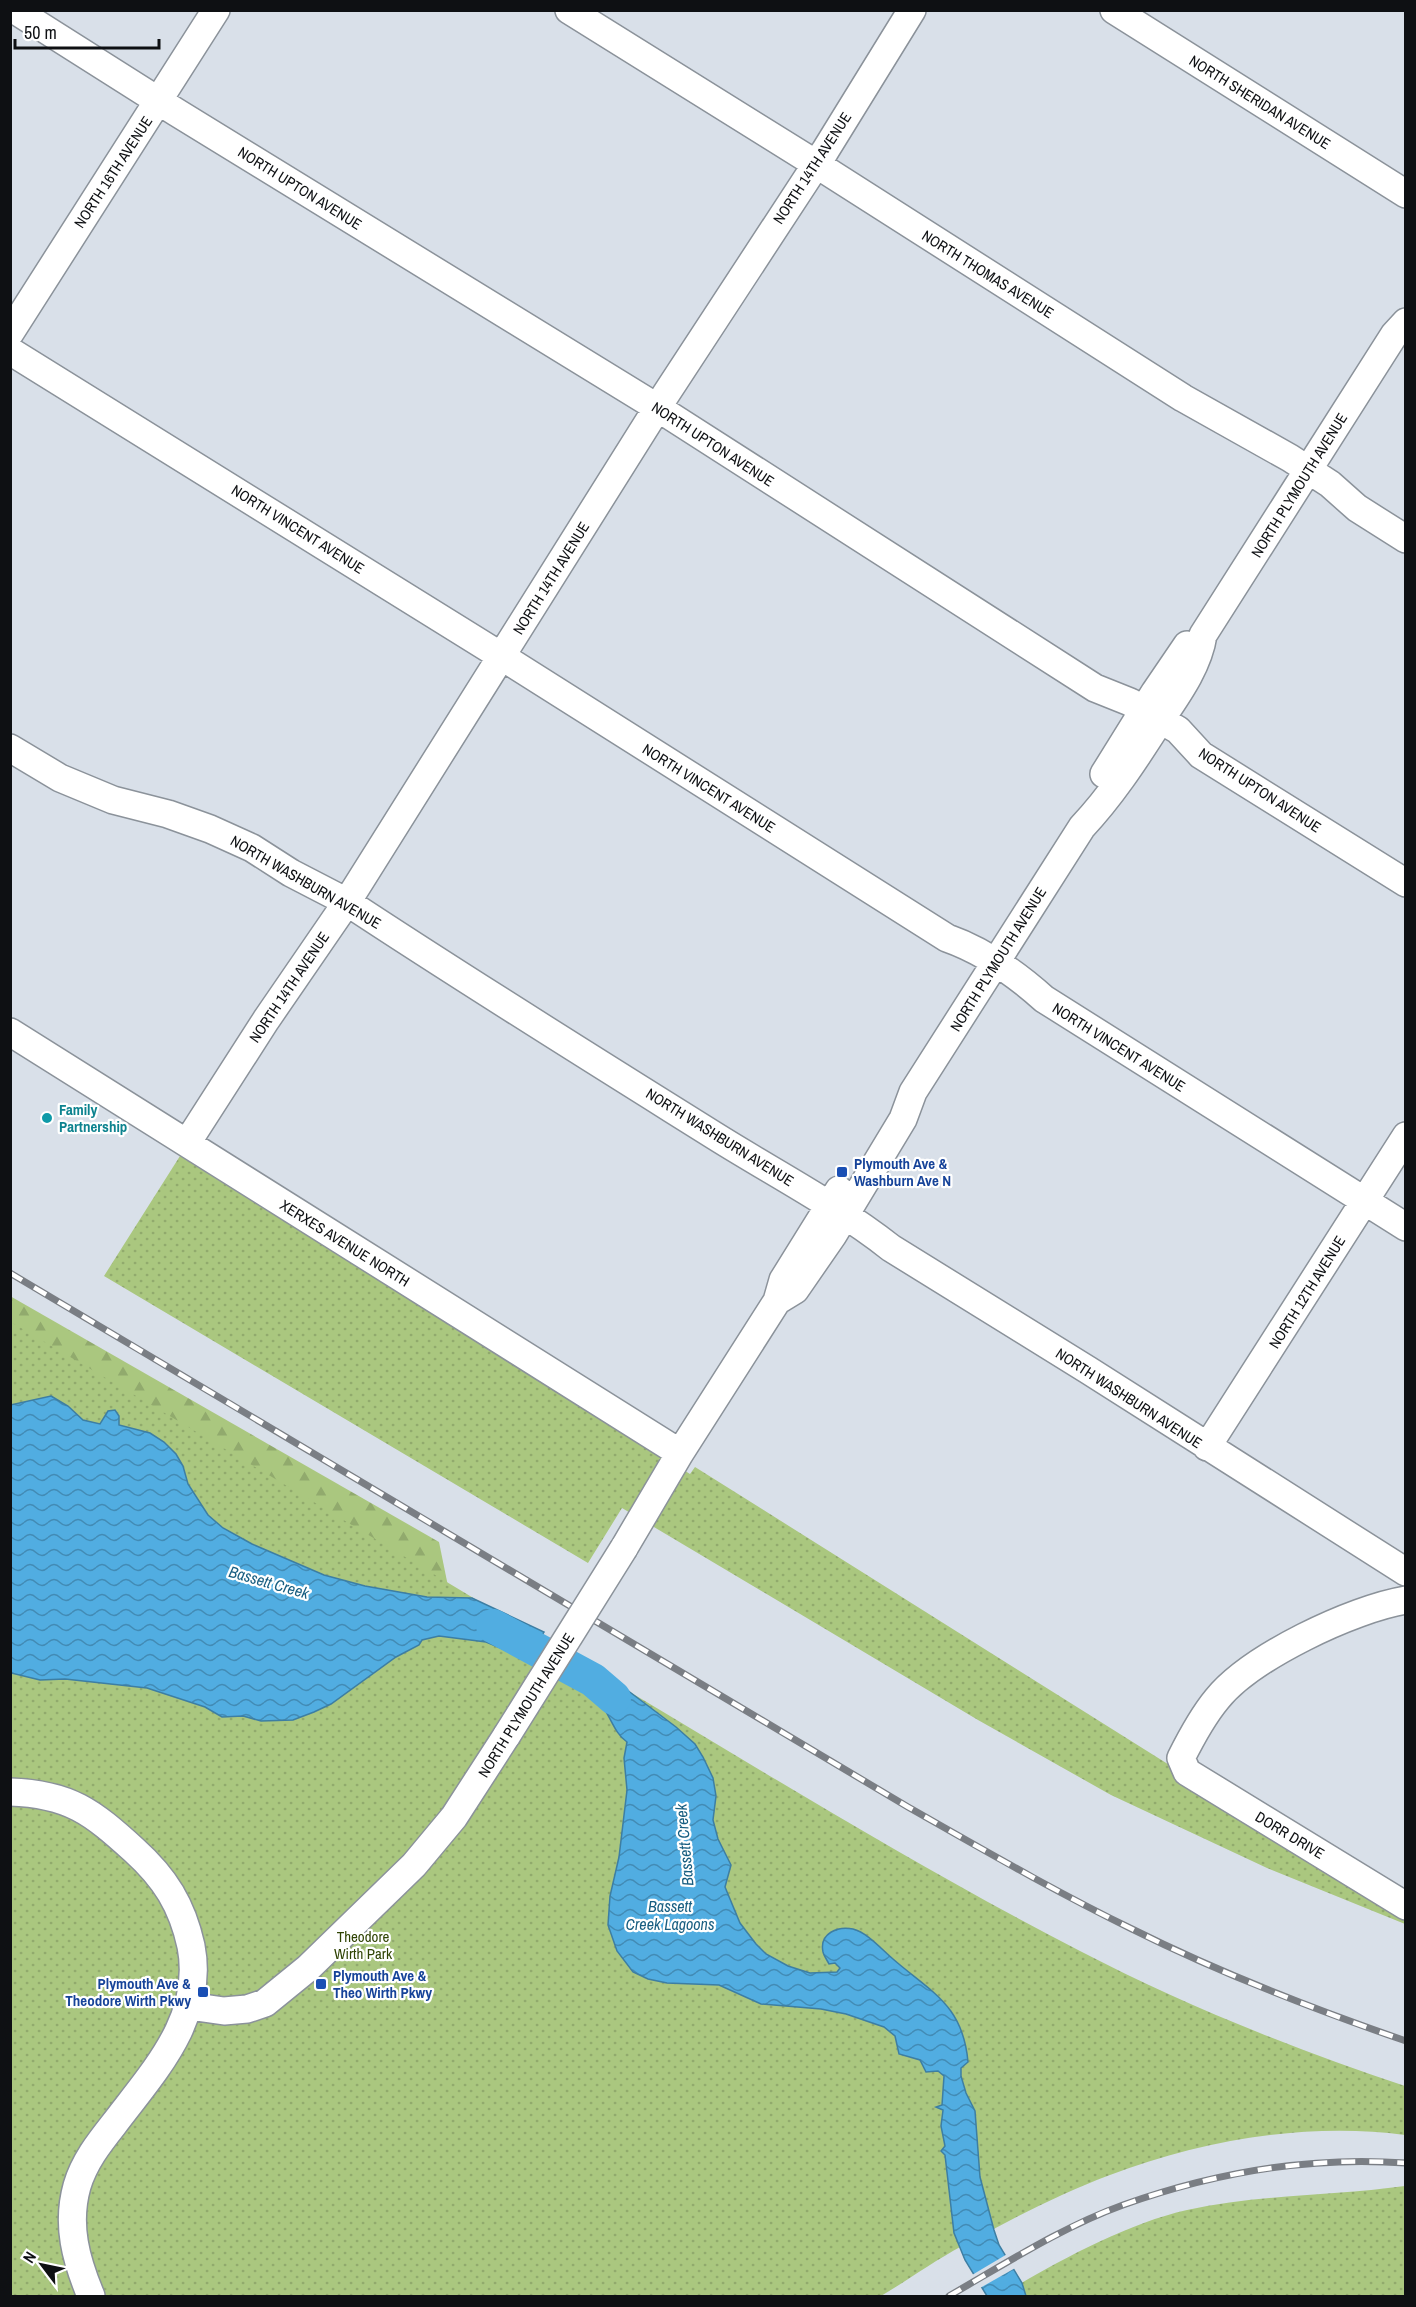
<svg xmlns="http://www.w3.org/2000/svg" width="1416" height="2307" viewBox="0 0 1416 2307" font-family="'Archivo Narrow',sans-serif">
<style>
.forest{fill:url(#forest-firs)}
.park{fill:url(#park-dots)}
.water{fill:url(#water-waves);stroke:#3d7ea3;stroke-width:1.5}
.pier{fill:#d9e0e9}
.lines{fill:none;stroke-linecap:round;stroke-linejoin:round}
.river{stroke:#51ade1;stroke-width:34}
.minor-casing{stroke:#8b929a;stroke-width:30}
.minor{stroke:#fff;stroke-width:27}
.rail-casing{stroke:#7a7e84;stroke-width:7}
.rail{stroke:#fff;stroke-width:4.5;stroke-dasharray:14;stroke-linecap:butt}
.minor-bridge-casing{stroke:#8b929a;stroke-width:30;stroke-linecap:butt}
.minor-bridge{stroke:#fff;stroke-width:27}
.culture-dot{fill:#0f9aa8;stroke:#fff;stroke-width:2}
.transit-dot{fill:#1a4fb4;stroke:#fff;stroke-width:2}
.labels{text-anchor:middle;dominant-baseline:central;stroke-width:4.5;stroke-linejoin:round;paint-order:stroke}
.street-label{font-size:15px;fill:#0e1013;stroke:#fff}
.culture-label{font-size:15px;font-weight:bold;fill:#0d838f;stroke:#fff;text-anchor:start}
.transit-label{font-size:15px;font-weight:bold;fill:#164399;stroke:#fff;text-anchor:start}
.park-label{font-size:15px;fill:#2f4303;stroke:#fff}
.water-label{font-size:16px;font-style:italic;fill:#185e81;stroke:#fff}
</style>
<defs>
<pattern id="forest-firs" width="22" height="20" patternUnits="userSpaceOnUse" patternTransform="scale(1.5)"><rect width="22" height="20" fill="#aac77f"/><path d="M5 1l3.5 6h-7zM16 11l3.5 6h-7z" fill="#91aa6d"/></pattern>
<pattern id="park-dots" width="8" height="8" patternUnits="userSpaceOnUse" patternTransform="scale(1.5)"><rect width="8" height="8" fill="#aac77f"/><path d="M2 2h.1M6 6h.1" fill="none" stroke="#91aa6d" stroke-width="1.8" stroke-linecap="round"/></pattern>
<pattern id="water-waves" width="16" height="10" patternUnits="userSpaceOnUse" patternTransform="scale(1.5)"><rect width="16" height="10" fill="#51ade1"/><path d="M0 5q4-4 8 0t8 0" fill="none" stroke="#428bb5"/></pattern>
</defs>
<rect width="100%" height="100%" fill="#d9e0e9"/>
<path class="forest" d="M10 1296 439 1542 450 1596 11 1405Z"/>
<path class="park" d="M180 1156 690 1474 695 1467 1405 1913V1924L1267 1868 1111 1795 978 1720 622 1508 588 1563 104 1276Z
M11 1322C232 1452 451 1585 670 1716 805 1797 940 1879 1080 1951 1184 2005 1294 2049 1405 2086V2135C1307 2122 1202 2140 1110 2175 1059 2194 1010 2220 962 2246 934 2261 908 2280 881 2296H11Z
M1405 2186V2296H1000C1054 2263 1125 2224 1187 2210 1260 2194 1332 2196 1405 2186Z"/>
<path class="water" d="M51 1396 68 1406 83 1420 100 1424 108 1411 115 1410 119 1416V1425L150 1433 164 1442 176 1454 183 1466 188 1484 208 1515 223 1528 252 1544 324 1575 365 1586 427 1597 472 1598 544 1632 527 1659 486 1642 439 1636 422 1640 419 1645 396 1657 331 1704 314 1712 293 1720 261 1721 243 1716 222 1717 205 1707 147 1688 65 1679 40 1680 11 1673 10 1405Z
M583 1660 606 1674 676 1727 695 1744 703 1757 713 1778 716 1796 713 1820 718 1839 731 1865 725 1887 740 1923 756 1944 766 1954 788 1966 810 1973 837 1972 840 1968 835 1963 829 1964C827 1960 824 1956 823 1952 819 1933 838 1926 853 1929 868 1933 881 1949 893 1959 932 1993 963 2005 968 2062L961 2068V2076L966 2093 975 2111 980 2177 994 2230 999 2245 1022 2283 1026 2296H987L965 2260 954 2233 945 2155 941 2151 945 2146 941 2126 943 2110 936 2107 942 2105 944 2076 938 2071 926 2072 920 2060 899 2054 895 2036 884 2027 846 2014 821 2009 761 2004 719 1985 667 1983 648 1979 633 1972 617 1951 608 1925 610 1896 619 1857 627 1790 624 1758 627 1742C615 1734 611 1718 603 1707 600 1702 595 1701 592 1698 584 1690 581 1684 570 1680Z"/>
<path class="pier" d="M1009 2253 1017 2267 980 2288 972 2275Z"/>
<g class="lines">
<path class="river" d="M493 1626 593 1680 614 1698"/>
<g class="minor-casing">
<path id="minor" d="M15 10 176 112 658 408 1095 688 1130 702 1178 730 1201 755 1406 883
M569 10 816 164 1183 398 1290 458 1330 484 1357 508 1406 539
M1114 10 1406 194
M10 333 216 10
M10 351 501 656 947 938C984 951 1015 973 1044 999L1406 1227
M10 748 60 778 113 800 168 814 210 829 252 848 291 873 347 902C468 982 592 1059 715 1136 774 1173 836 1205 891 1248L1088 1370 1406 1572
M1104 774 1155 692 1187 645
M10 1032 680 1453
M187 1143 266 1020 347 902 666 394 825 151 912 10
M777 1301 795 1290 833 1235 903 1119 913 1092 1082 827C1111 796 1134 761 1157 725 1175 698 1198 668 1203 635L1394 335 1406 322
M1207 1447 1406 1136
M624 1548 680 1453 777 1301 783 1280 839 1190
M1406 1600C1352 1609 1251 1657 1217 1699 1202 1717 1191 1738 1181 1758L1187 1772 1406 1906
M10 1792C70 1794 92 1812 134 1850 165 1878 182 1905 191 1946 205 2018 154 2071 114 2124 99 2143 84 2162 77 2186 66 2225 76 2260 91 2296
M189 2006 224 2011 247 2009 265 2003 308 1968 414 1865 454 1817 507 1735"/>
</g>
<use href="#minor" class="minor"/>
<g class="rail-casing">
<path id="rail" d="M10 1273 908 1807C982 1849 1056 1892 1132 1929 1220 1973 1313 2009 1406 2041
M949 2296C1005 2264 1062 2227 1123 2205 1213 2173 1310 2156 1406 2163"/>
</g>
<use href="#rail" class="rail"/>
<g class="minor-bridge-casing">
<path id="minor-bridge" d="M507 1735 624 1548"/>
</g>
<use href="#minor-bridge" class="minor-bridge"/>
</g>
<circle class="culture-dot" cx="47" cy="1118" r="6"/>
<g class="transit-dot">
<rect x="836" y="1166" width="12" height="12" rx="3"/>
<rect x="315" y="1978" width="12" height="12" rx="3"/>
<rect x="197" y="1986" width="12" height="12" rx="3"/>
</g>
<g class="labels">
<g class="street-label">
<text transform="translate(1260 102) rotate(32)">NORTH SHERIDAN AVENUE</text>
<text transform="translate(812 168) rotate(-57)">NORTH 14TH AVENUE</text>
<text transform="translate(113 172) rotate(-57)">NORTH 16TH AVENUE</text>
<text transform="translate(300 188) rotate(32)">NORTH UPTON AVENUE</text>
<text transform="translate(988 274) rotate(32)">NORTH THOMAS AVENUE</text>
<text transform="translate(713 444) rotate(33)">NORTH UPTON AVENUE</text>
<text transform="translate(1299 485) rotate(-58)">NORTH PLYMOUTH AVENUE</text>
<text transform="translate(298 529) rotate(32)">NORTH VINCENT AVENUE</text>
<text transform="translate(551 578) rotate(-58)">NORTH 14TH AVENUE</text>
<text transform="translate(709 788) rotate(32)">NORTH VINCENT AVENUE</text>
<text transform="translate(1260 790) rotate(33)">NORTH UPTON AVENUE</text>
<text transform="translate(306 882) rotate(30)">NORTH WASHBURN AVENUE</text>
<text transform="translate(998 959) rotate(-58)">NORTH PLYMOUTH AVENUE</text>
<text transform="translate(289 987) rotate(-56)">NORTH 14TH AVENUE</text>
<text transform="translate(1119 1047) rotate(32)">NORTH VINCENT AVENUE</text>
<text transform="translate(720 1137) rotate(32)">NORTH WASHBURN AVENUE</text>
<text transform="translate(345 1243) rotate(32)">XERXES AVENUE NORTH</text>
<text transform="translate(1307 1292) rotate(-58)">NORTH 12TH AVENUE</text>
<text transform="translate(1129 1398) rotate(33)">NORTH WASHBURN AVENUE</text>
<text transform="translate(526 1705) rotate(-58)">NORTH PLYMOUTH AVENUE</text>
<text transform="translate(1290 1835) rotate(31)">DORR DRIVE</text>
</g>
<g class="culture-label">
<text x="59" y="1109">Family<tspan x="59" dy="17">Partnership</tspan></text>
</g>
<g class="transit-label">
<text x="854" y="1163">Plymouth Ave &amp;<tspan x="854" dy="17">Washburn Ave N</tspan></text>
<text x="333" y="1975">Plymouth Ave &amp;<tspan x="333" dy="17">Theo Wirth Pkwy</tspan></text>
<text x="191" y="1983" text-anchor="end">Plymouth Ave &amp;<tspan x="191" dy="17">Theodore Wirth Pkwy</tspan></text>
</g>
<g class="park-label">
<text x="363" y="1936">Theodore<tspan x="363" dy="17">Wirth Park</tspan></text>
</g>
<g class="water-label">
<text transform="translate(269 1582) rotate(16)">Bassett Creek</text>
<text transform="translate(684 1845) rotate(-95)">Bassett Creek</text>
<text x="670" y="1906">Bassett<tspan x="670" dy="18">Creek Lagoons</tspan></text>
</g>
</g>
<rect width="1416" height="2307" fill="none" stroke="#0e1013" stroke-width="24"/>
<g transform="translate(42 2265) rotate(302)" stroke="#ffffff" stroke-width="4.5" paint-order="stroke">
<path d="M0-4.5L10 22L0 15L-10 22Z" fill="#0e1013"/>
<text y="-9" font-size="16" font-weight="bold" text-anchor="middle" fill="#0e1013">N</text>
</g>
<path d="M15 39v9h144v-9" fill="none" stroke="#0e1013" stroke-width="3"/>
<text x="24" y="39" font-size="18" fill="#0e1013" stroke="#ffffff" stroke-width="4.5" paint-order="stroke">50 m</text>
</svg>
